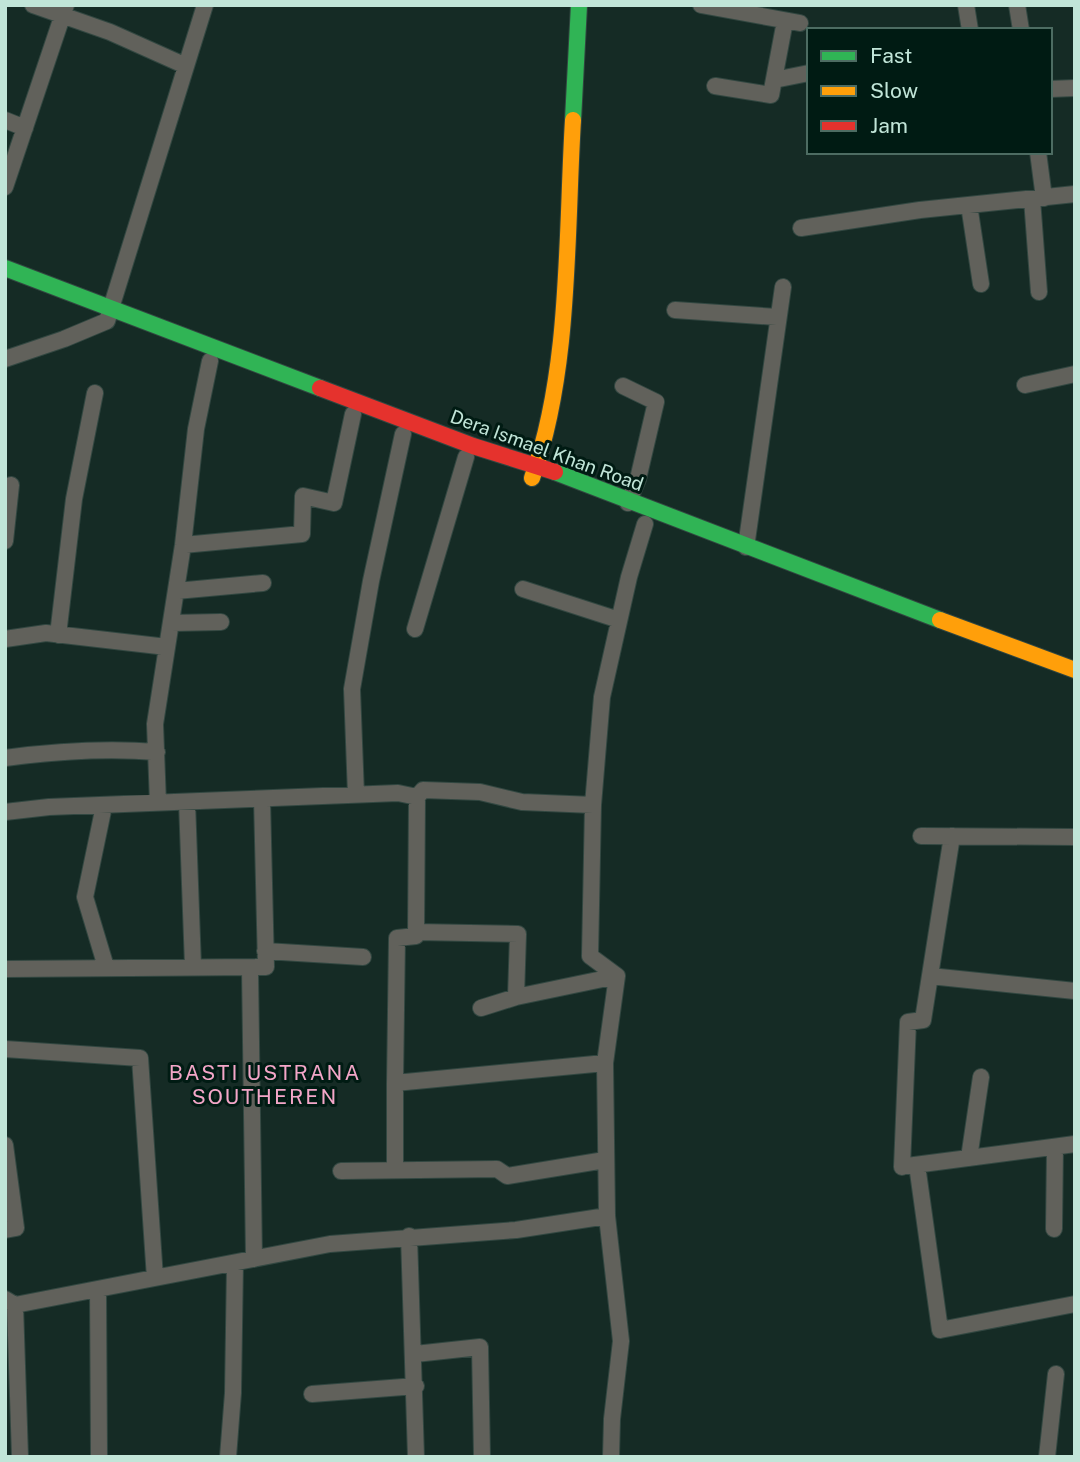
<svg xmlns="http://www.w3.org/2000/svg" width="1080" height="1462" viewBox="0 0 1080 1462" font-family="'Public Sans',sans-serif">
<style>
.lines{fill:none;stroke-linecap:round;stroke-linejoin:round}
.street-casing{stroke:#324741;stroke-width:18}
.fast-casing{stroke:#324741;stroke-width:18}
.slow-casing{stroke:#324741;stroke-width:18}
.jam-casing{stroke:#324741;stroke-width:18}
.street{stroke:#61615b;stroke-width:16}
.fast{stroke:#30b455;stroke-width:16}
.slow{stroke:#ff9f0a;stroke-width:16}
.jam{stroke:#e5322d;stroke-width:16}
.labels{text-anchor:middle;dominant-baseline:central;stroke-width:6;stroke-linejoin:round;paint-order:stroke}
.street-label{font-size:19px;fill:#c1e5d8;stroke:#001b13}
.neighbourhood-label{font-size:21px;letter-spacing:2px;fill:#f3a6c8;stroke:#001b13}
</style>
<rect width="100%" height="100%" fill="#152b25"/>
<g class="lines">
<g class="street-casing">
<path id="street" d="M33 5 110 32 186 66
M701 5 800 23
M966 5 970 30
M1017 5 1021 30
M774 80 809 73
M715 86 771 95 785 21
M1050 89 1075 88
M5 120 25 128
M1038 152 1044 198
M5 187 66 5
M1032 199 1039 292
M969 205 981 284
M801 228 920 210 1075 194
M675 310 777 317
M5 359 64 339 107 321 205 5
M1025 385 1075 374
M623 386 656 402 638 479 628 503
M5 541 11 485
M183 545 302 534 303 496 334 503 353 414
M746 547 783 287
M523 589 619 620
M176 591 263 583
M171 623 221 622
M415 629 466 457
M58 635 74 499 95 393
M5 639 46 633 167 647
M5 758C57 751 105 748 157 752
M356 795 352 689 371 581 403 434
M187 802 193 966
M158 803 155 724 183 545 196 429 210 361
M593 805 602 697 629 577 645 524
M104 806 85 897 106 967
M5 812 49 807 398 793 417 797 423 790 480 792 522 802 593 805 590 956 617 976 605 1063 607 1216
M921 836 1075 837
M416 932 518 934 516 997
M265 951 363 957
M5 969 266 967 262 799
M250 969 254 1259
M930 976 1075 991
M481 1008 516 997 617 976
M5 1049 140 1058 155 1278
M395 1083 397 938 416 936 417 797
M5 1145 16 1228 5 1230
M969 1158 981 1077
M917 1165 940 1330 1075 1304
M907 1166 1075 1144
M902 1167 908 1022 923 1020 952 836
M395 1169V1083L605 1063
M341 1171 497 1169 507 1176 605 1160
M1054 1229 1055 1147
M409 1236 416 1457
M98 1289 99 1457
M5 1299 15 1305 330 1244 516 1230 607 1216 621 1341 612 1419 611 1457
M15 1305 20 1457
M415 1354 480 1347 482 1457
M312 1394 416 1386
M228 1457 233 1393 235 1263
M1047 1457 1056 1374"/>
</g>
<g class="fast-casing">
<path id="fast" d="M573 120 579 5
M5 268 320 388
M555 472 940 620"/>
</g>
<g class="slow-casing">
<path id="slow" d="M532 478C571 370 566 234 573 120
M940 620 1075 670"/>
</g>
<g class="jam-casing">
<path id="jam" d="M320 388 473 446 555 472"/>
</g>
<use href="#street" class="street"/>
<use href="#fast" class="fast"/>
<use href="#slow" class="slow"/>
<use href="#jam" class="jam"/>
</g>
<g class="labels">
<g class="street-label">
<text transform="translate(547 450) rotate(20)">Dera Ismael Khan Road</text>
</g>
<g class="neighbourhood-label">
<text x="265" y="1072">BASTI USTRANA<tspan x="265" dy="24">SOUTHEREN</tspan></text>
</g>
</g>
<rect width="1080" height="1462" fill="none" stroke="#c1e5d8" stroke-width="14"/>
<rect x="807" y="28" width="245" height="126" fill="#001b13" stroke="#4d6c62" stroke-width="2"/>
<rect x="821" y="51" width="35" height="10" fill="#30b455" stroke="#4d6c62" stroke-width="2"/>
<text x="870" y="63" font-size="21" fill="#c1e5d8">Fast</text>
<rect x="821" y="86" width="35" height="10" fill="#ff9f0a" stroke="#4d6c62" stroke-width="2"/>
<text x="870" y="98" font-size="21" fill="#c1e5d8">Slow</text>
<rect x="821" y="121" width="35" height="10" fill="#e5322d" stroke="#4d6c62" stroke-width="2"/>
<text x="870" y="133" font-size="21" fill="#c1e5d8">Jam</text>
</svg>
